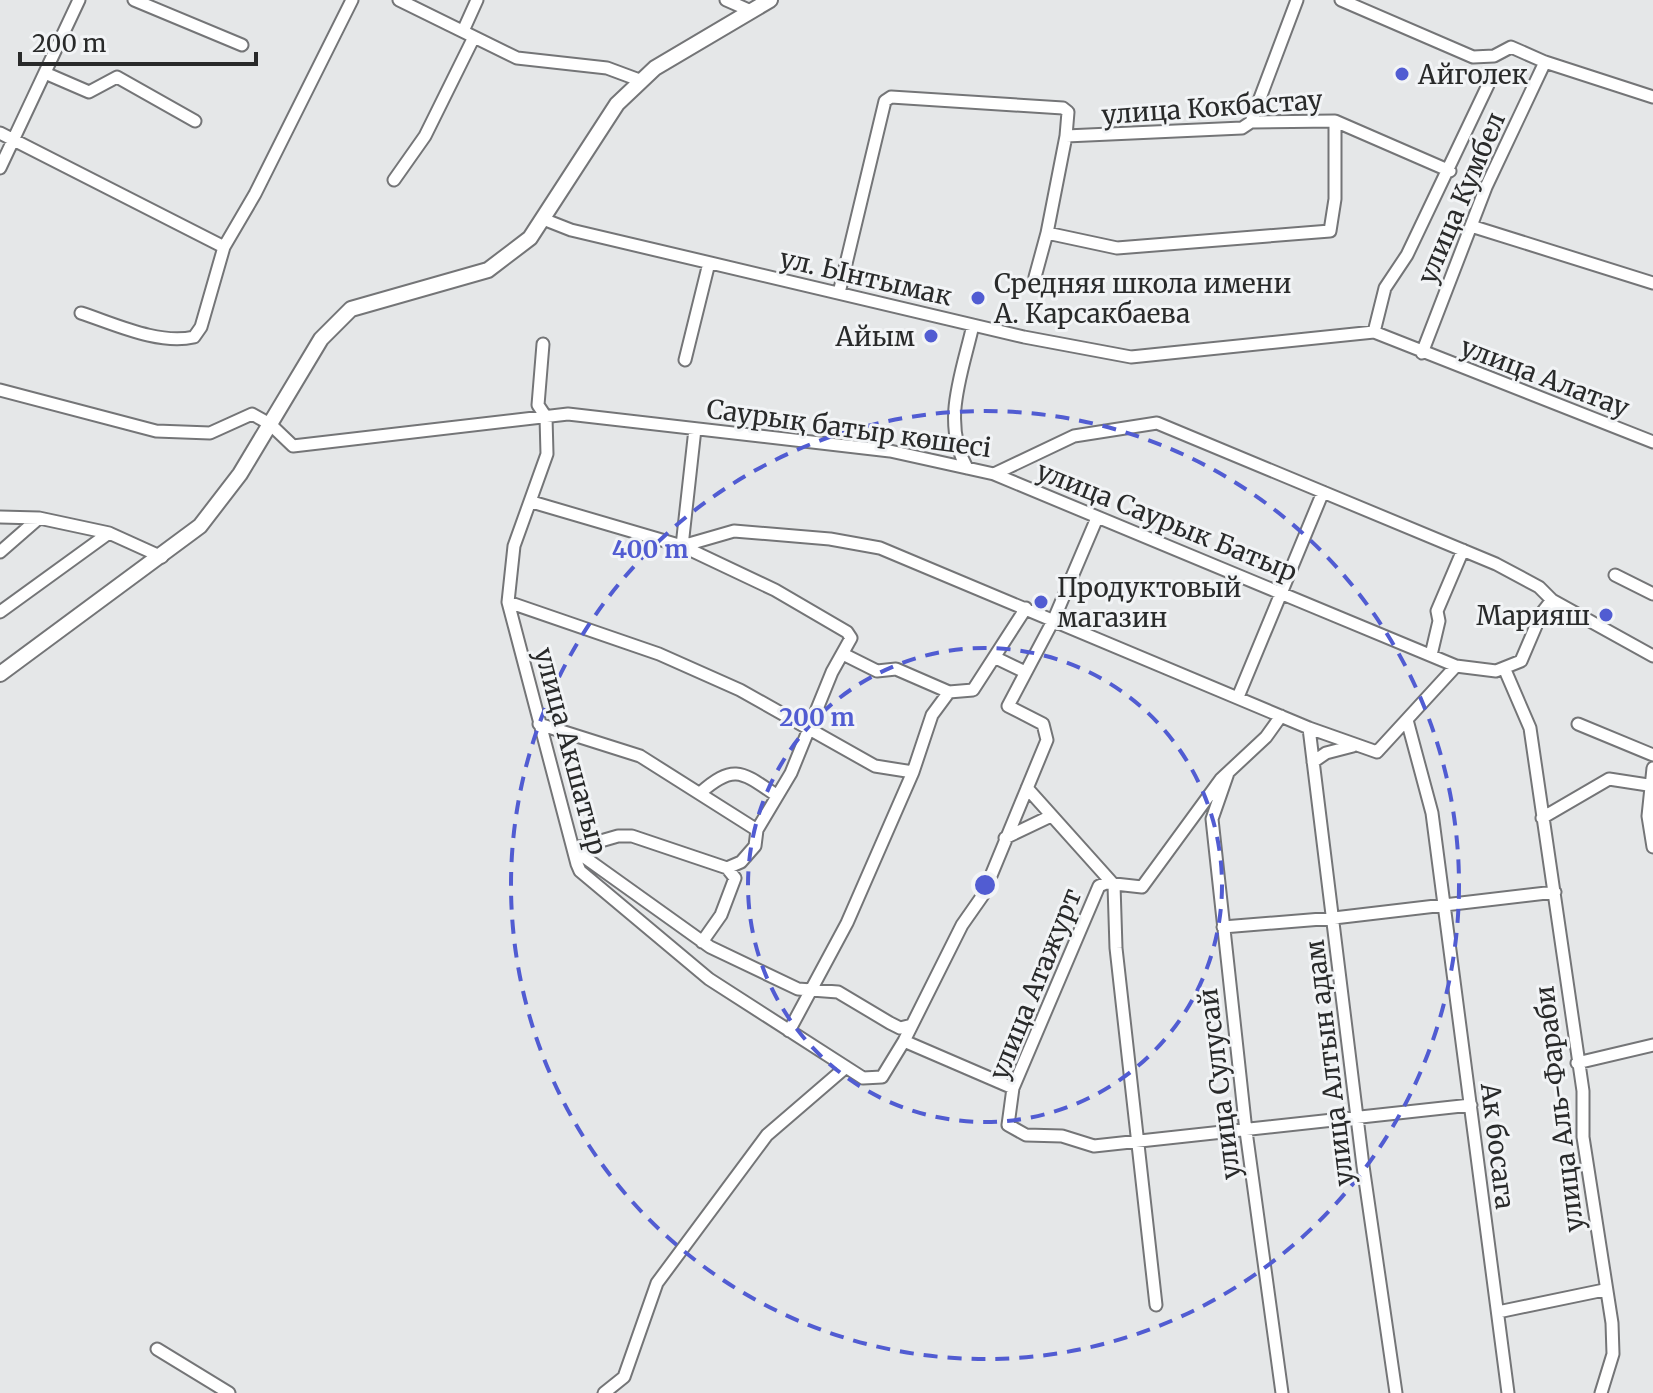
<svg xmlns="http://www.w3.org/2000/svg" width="1653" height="1393" viewBox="0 0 1653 1393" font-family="Merriweather,serif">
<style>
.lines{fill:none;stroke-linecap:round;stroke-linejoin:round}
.minor-casing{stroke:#747577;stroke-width:15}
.major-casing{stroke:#747577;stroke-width:18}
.minor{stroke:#fff;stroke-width:11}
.major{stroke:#fff;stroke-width:14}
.ring{fill:none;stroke:#515cd2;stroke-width:4;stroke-dasharray:14 10}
.poi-dot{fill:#515cd2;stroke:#f2f4f6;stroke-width:3}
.labels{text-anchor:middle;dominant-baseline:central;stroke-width:6;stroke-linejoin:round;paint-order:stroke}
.poi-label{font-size:26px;fill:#292a2a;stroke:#f2f4f6;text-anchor:start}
.street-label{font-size:26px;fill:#292a2a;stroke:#f2f4f6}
.centre{fill:#515cd2;stroke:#f2f4f6;stroke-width:4}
.ring-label{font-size:24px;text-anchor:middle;font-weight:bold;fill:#515cd2;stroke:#f2f4f6;stroke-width:6;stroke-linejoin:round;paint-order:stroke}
</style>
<rect width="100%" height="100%" fill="#e5e7e8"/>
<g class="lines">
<g class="minor-casing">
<path id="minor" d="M134 0 242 45
M399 0 517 58 607 68 642 81
M726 0 751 11
M1341 0 1473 57 1494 56 1511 47 1545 62 1653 97
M463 31 477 0
M45 73 89 92 117 77 195 121
M1251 122 1297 0
M0 133 224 247
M0 168 79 0
M394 180 425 136 474 37
M543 219 571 230 1024 337 1131 357 1374 332
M1471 226 1653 283
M1047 233 1066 136 1242 128 1251 122 1335 121 1450 171
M1035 277 1047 233 1117 248 1330 231 1335 199V121
M839 293 885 101 891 97 1063 108 1068 112 1066 136
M81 313C115 324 158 345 194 337L201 327 224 247 255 194 352 0
M1374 332 1653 442
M1374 332 1385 288 1407 255 1488 85
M543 344 538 405 546 417 547 454 514 546 508 602 577 864 580 871 709 979 863 1078 882 1077 904 1041 962 925 983 895 1047 740 1043 724 1008 706 1054 619 1097 518
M1422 353 1486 187 1545 62
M685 360 709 263
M0 390 156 431 210 433 252 414 270 424 293 446 568 414 890 451 994 474 1074 436 1157 423 1496 564 1539 587 1552 600 1653 656
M695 429 682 546 734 531 830 539 880 548 1309 728 1377 752 1456 666 1496 671 1521 661 1541 614 1552 600
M967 468C941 422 962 374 973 325
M994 474 1456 666
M532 502 682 546 775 590 847 632 851 638 832 672 791 773 757 830 755 846 741 862 727 868 632 836H618L573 849
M0 517 39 518 109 533
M0 552 39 518
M1615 575 1653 594
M508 602 659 654 740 690 875 766 913 772
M0 612 109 533 162 557
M843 654 877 671 896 669 949 692
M1431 655 1439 621 1437 611 1463 550
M996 658 1025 672
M1505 670 1530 728 1583 1091V1137L1612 1323 1613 1354 1601 1393
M1238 697 1323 492
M1281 716 1266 737 1221 779 1142 887 1106 883 1099 886 1013 1088 1008 1125 1026 1135 1062 1136 1094 1146 1471 1105
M1407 720 1432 813 1508 1393
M539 724 640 756 757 830
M1578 724 1653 755
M1309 728 1363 1166 1396 1393
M1313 762 1326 753 1353 746
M1653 768 1648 816 1653 847
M1228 773 1212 819 1246 1131 1282 1393
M1027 788 1114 885 1116 948 1156 1305
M700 793C734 763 742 772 776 795
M1542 818 1609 779 1648 785
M1005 838 1051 816
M573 849 710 947 798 989 838 992 890 1023 900 1028 912 1025
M1223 927 1334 918 1555 892
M702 942 721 915 735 878 727 868
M789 1031 847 923 913 772 932 715 949 692 973 690 1026 608
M904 1041 1013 1088
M1577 1063 1653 1045
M1498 1312 1604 1290
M157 1349 229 1393
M604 1393 624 1377 657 1283 767 1135 846 1067"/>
</g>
<g class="major-casing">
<path id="major" d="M0 674 200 526 240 474 321 339 351 309 488 270 530 238 617 104 655 68 770 0"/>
</g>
<use href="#minor" class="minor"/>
<use href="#major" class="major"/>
</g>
<g class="ring">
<circle cx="985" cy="885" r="237"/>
<circle cx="985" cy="885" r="474"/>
</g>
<g class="poi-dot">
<circle cx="1402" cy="74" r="8"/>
<circle cx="978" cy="298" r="8"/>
<circle cx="931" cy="336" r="8"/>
<circle cx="1041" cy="602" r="8"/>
<circle cx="1606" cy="615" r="8"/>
</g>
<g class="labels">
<g class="poi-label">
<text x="1418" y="74">Айголек</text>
<text x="994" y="283">Средняя школа имени<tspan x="994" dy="30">А. Карсакбаева</tspan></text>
<text x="915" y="336" text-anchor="end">Айым</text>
<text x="1057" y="587">Продуктовый<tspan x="1057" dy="30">магазин</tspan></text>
<text x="1590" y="615" text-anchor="end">Марияш</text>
</g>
<g class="street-label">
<text transform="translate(1212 107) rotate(-4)">улица Кокбастау</text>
<text transform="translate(1461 198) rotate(-67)">улица Кумбел</text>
<text transform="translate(866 277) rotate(13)">ул. Ынтымак</text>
<text transform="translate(1545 377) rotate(21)">улица Алатау</text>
<text transform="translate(849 428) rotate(8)">Саурық батыр көшесі</text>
<text transform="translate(1167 521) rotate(22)">улица Саурык Батыр</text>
<text transform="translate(571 751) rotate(75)">улица Акшатыр</text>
<text transform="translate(1035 984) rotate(-68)">улица Атажурт</text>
<text transform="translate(1329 1063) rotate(-97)">улица Алтын адам</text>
<text transform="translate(1219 1084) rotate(-97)">улица Сулусай</text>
<text transform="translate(1559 1109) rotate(-97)">улица Аль-Фараби</text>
<text transform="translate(1498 1146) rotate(83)">Ак босага</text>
</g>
</g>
<circle cx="985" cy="885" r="12" class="centre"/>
<g class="ring-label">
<text x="650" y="558">400 m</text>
<text x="817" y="726">200 m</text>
</g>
<path d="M20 52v12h236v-12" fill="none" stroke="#292a2a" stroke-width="4"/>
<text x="32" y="52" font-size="24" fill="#292a2a" stroke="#f2f4f6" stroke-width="6" paint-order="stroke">200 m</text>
</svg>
